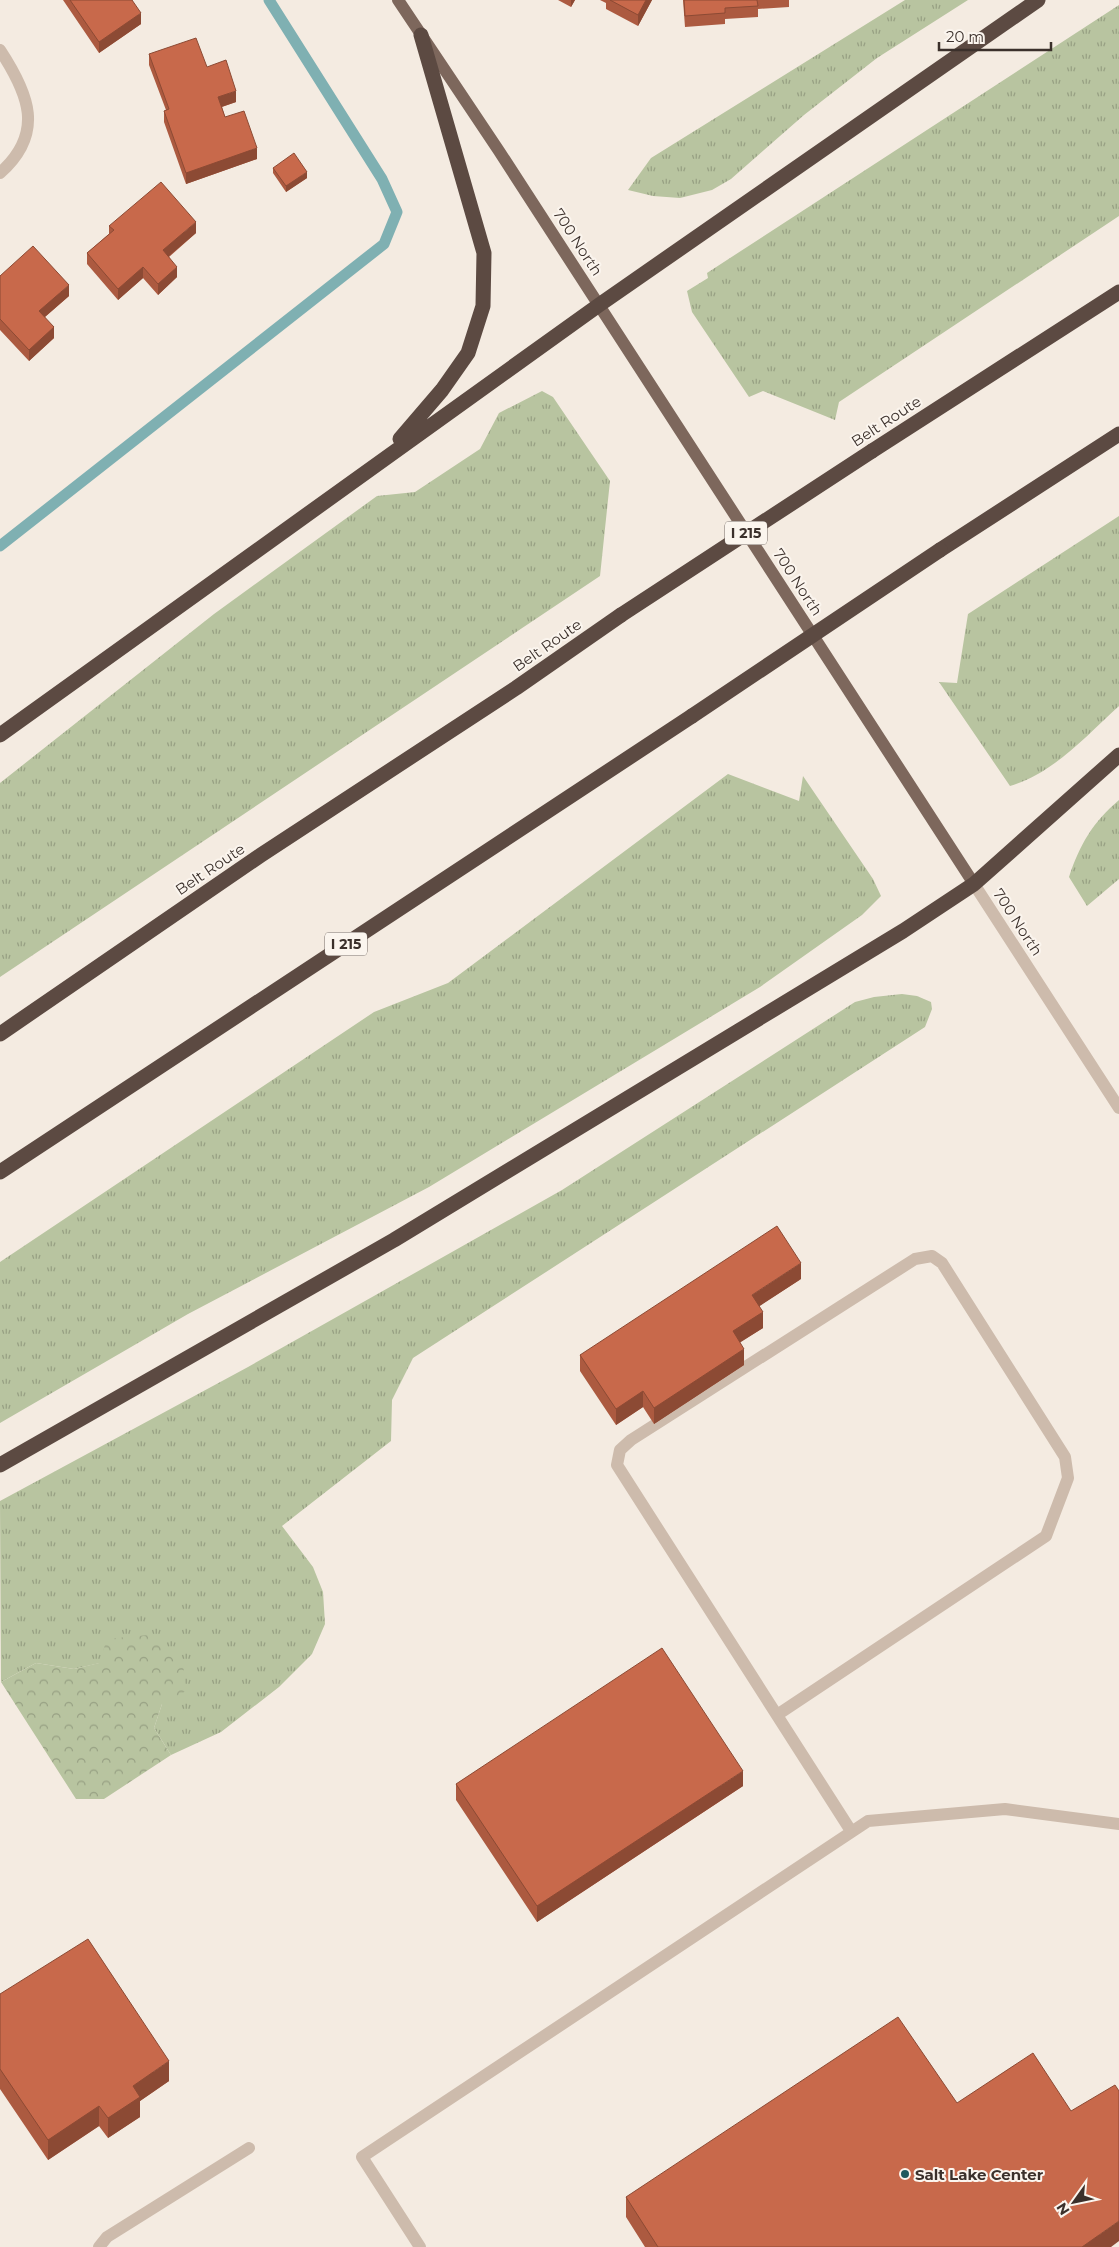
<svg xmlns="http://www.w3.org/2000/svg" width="1119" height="2247" viewBox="0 0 1119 2247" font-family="Montserrat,sans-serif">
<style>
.grass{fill:url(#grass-tufts)}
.forest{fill:url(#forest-crowns)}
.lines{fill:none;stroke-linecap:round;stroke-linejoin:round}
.stream{stroke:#7fb0b2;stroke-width:11}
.service{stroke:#cdbbac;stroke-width:12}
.minor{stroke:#cdbbac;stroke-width:12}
.tertiary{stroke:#cdbbac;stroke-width:12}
.primary{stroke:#7d675c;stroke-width:12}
.motorway{stroke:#5c4a42;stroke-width:15}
.motorway-bridge{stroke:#5c4a42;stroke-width:15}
.wall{fill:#ac5a40}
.shaded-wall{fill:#8c4a34}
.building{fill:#c8694b;stroke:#8c4a34}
.poi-dot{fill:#1f5a5e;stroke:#fbf5ee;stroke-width:2}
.labels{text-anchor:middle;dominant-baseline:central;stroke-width:4;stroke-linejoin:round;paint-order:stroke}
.shield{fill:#fbf5ee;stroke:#756b66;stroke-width:1}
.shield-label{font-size:14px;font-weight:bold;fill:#3b302b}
.street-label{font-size:15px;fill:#3b302b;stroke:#fbf5ee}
.poi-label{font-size:15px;font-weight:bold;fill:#3b302b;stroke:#fbf5ee;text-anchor:start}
</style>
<defs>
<pattern id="grass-tufts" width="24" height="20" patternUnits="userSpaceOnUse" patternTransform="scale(1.25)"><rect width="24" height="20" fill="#b8c4a0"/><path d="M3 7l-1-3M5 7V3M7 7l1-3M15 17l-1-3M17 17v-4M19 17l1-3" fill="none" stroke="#97a083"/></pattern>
<pattern id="forest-crowns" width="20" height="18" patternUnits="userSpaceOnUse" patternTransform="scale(1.25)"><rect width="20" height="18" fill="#b8c4a0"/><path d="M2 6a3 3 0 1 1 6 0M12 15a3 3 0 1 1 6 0" fill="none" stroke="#97a083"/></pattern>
</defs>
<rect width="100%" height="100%" fill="#f4ebe1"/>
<path class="grass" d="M905 0H968L877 58 804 115 731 179 712 190 680 198 653 196 628 190 651 158Z
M1119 5V216L839 402 835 420 763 391 749 397 692 312 687 291 708 278 707 273Z
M542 391 553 397 610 481 600 576 0 977V783L214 614 377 496 415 492 480 449 499 413Z
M1119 516V706C1086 736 1054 773 1010 786L939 682 957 683 968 614Z
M728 774 799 801 803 776 873 879 881 896 862 915 760 987 429 1187 188 1314 0 1423V1262L374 1012 448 983Z
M1119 800V879L1087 906 1069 877C1080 844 1093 822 1119 800Z
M902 994 917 996 931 1002 932 1009 925 1027 413 1358 392 1400 391 1441 282 1526 313 1567 323 1592 325 1624 312 1654 279 1687 221 1732 171 1755 154 1728 162 1704 100 1663 74 1669 36 1663 1 1682 0 1501 248 1367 562 1190 855 1002 874 997Z"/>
<path class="forest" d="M148 1635 183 1664 186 1691 162 1704 154 1728 171 1755 104 1799H76L1 1682 36 1663 74 1669 99 1663 107 1639Z"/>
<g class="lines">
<path class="stream" d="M0 546 384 244 397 212 382 179 269 0"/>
<path class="service" d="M777 1715 1046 1536 1068 1478 1065 1457 942 1263 932 1256 915 1259 631 1440 620 1450 617 1465 851 1831
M99 2247 107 2237 249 2148
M420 2247 362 2157 868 1821 1005 1809 1119 1824"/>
<path class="minor" d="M0 50C29 94 45 133 0 173"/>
<path class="tertiary" d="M974 884 1119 1108"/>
<path class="primary" d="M398 0 499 151 974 884"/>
<path class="motorway" d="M400 439 442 390 468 353 483 306 484 253 421 35
M872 451 1119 292
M940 550 1119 434
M0 735 599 305 1038 0
M0 1034 261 855 516 688 621 615
M0 1172 692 716
M0 1465 394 1240 903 931 974 884 1119 755"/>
<path class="motorway-bridge" d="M621 615 872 451
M692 716 940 550"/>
</g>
<path class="wall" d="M63 0H132L141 24 99 53Z
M558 0H575L571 7Z
M600 0H652L638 26 606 9V3Z
M683 0H789V7L758 9V17L725 19V24L685 27Z
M149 54 207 67 236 102 222 107 225 117 257 159 186 184 164 122V111L166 110 149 65Z
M273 168 307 178 286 192 273 173Z
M109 226 196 233 169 257 177 277 158 295 143 278 118 300 87 264V253L109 234Z
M0 276 69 296 45 317 54 338 29 361 0 330Z
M801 1279 759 1306 763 1328 740 1342 744 1365 654 1424 643 1407 616 1425 580 1371V1355Z
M456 1784 743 1786 537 1922 456 1800Z
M0 1994 169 2081 140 2101V2117L108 2138 99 2126 48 2160 0 2089Z
M957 2103 1111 2247H645L626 2217V2197Z"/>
<path class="shaded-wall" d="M571 0H575L571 7Z
M646 0H652L638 26V15Z
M141 13V24L99 53V42Z
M236 91V102L218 108V97Z
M257 148V159L186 184V173Z
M307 172V178L286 192V186Z
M196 222V233L163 261V250Z
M143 267V278L118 300V289Z
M177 267V277L158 295V284Z
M69 285V296L39 322V311Z
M54 327V338L29 361V350Z
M801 1263V1279L752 1311V1295Z
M763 1312V1328L733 1347V1331Z
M744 1349V1365L654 1424V1408Z
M643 1391V1407L616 1425V1409Z
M743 1771V1786L537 1922V1906Z
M169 2061V2081L140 2101V2117L108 2138V2118L133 2086Z
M99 2106V2126L48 2160V2140Z
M1119 2221V2241L1111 2247H1082Z"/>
<path class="building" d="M70 0H132L141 13 99 42Z
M610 0H646L638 15Z
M684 0H757L758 6 725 8V13L685 16Z
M196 38 207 67 226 60 236 91 218 97 225 117 244 111 257 148 186 173 164 111 169 109 149 54Z
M294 153 307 172 286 186 273 168Z
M161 182 196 222 163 250 177 267 158 284 143 267 118 289 87 253 114 230 109 226Z
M33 246 69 285 39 311 54 327 29 350 0 319V276Z
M777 1226 801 1263 752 1295 763 1312 733 1331 744 1349 654 1408 643 1391 616 1409 580 1355Z
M662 1648 743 1771 537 1906 456 1784Z
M88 1939 169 2061 133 2086 140 2097 108 2118 99 2106 48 2140 0 2069V1994Z
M898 2017 957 2103 1033 2053 1071 2111 1115 2085 1119 2091V2221L1082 2247H658L626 2197Z"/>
<circle class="poi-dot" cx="905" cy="2174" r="5"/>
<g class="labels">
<g class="shield">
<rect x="725" y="521.5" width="42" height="23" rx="4"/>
<rect x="325" y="932.5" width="42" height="23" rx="4"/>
</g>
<g class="shield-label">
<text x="746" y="533">I 215</text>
<text x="346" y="944">I 215</text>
</g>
<g class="street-label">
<text transform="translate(578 242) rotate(57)">700 North</text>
<text transform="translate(886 421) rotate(-33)">Belt Route</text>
<text transform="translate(798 582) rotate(57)">700 North</text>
<text transform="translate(547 645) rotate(-35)">Belt Route</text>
<text transform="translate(210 869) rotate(-34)">Belt Route</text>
<text transform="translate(1018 922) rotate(57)">700 North</text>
</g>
<g class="poi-label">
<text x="915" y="2174">Salt Lake Center</text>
</g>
</g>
<g transform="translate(1074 2202) rotate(237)" stroke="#fbf5ee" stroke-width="4" paint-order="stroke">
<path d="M0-4L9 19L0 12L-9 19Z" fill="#3b302b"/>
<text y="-8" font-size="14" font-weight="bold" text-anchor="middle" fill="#3b302b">N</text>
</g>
<path d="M939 42v8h112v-8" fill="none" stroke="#3b302b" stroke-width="2.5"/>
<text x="946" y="42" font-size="15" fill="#3b302b" stroke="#fbf5ee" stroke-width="4" paint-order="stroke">20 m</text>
</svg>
